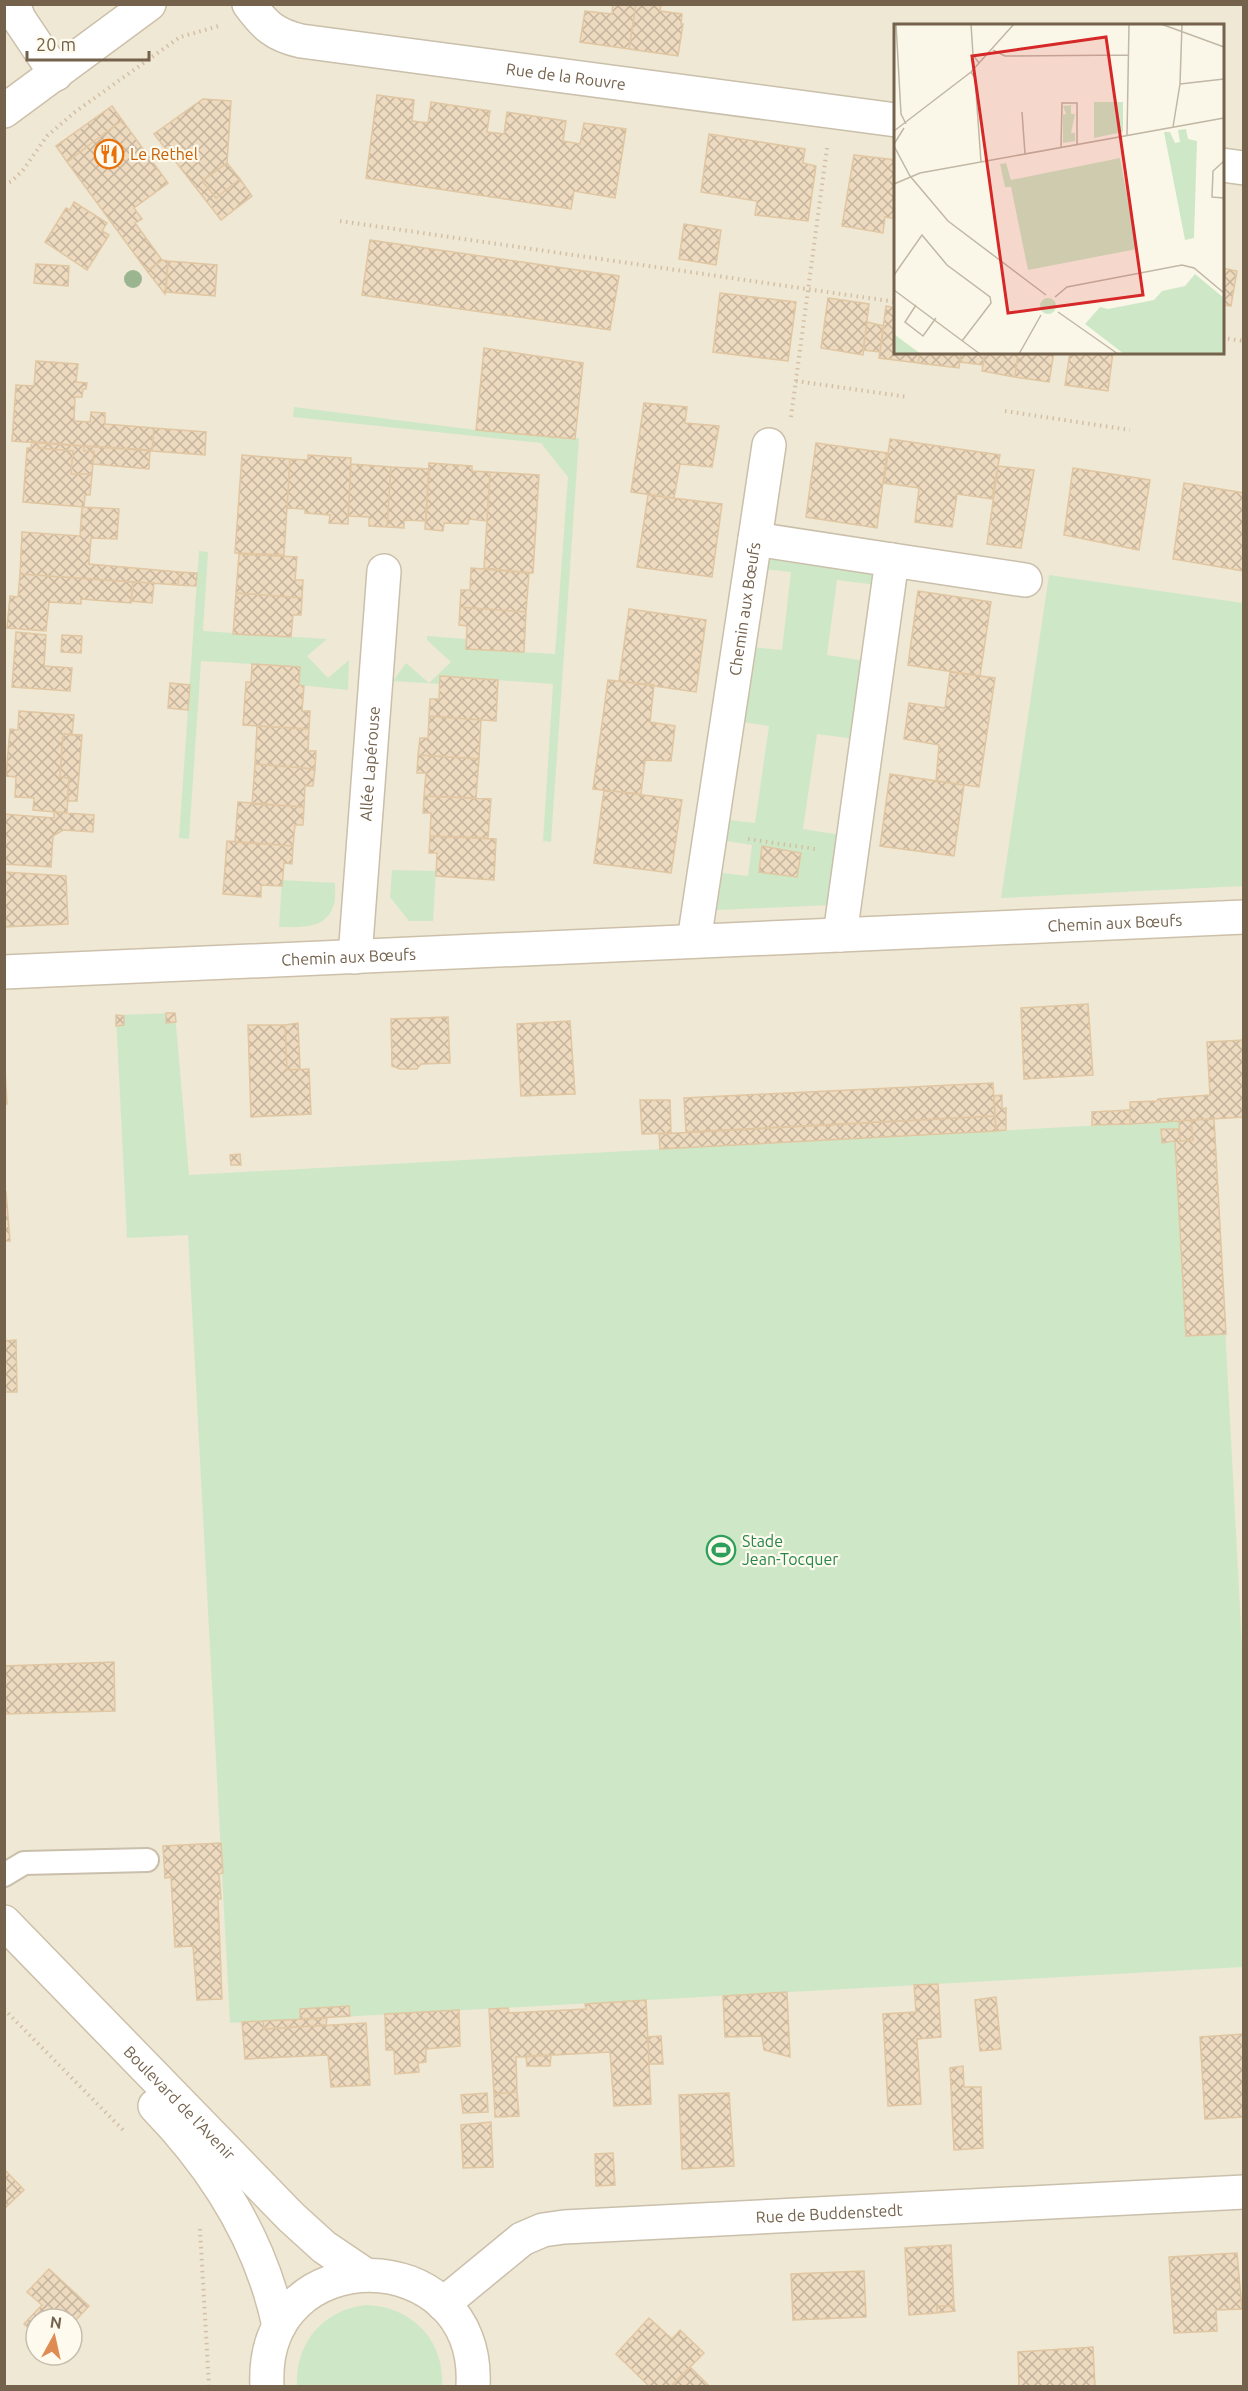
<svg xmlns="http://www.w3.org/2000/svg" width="1248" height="2391" viewBox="0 0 1248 2391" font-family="Ubuntu,sans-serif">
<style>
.residential{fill:#efe8d4;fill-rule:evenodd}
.grass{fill:#cee8c7}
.building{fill:url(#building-cross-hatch);stroke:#e1c6a2;stroke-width:1.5}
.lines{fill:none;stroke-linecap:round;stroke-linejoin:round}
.lane-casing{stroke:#cabfab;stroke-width:26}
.street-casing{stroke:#cabfab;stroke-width:36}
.secondary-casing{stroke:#cdc0aa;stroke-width:36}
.path{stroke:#d4bfa4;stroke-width:4;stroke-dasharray:1.5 4.5;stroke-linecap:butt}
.lane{stroke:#fff;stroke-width:22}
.street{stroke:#fff;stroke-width:33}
.secondary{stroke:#fff;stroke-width:33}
.tree{fill:#9cb591}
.labels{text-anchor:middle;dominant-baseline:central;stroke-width:4.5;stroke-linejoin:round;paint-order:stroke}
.street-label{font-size:16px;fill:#74624d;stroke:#fefbee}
.food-label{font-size:16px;fill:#c56008;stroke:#fefbee;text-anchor:start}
.leisure-label{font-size:16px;fill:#27864d;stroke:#fefbee;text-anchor:start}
.inset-road{fill:none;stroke:#c1b7a5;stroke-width:1.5}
.view{fill:#d62828;fill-opacity:0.15;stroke:#d62828;stroke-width:3}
.inset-edge{fill:none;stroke:#74624d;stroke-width:3}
</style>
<defs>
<pattern id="building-cross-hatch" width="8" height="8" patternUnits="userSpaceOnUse" patternTransform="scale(1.5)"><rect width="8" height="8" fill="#eddabf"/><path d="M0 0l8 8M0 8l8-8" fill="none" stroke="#c5b49d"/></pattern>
</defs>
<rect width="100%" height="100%" fill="#fbf7e8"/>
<path class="residential" d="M5 5H1243V2386H5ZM896 26H1222V352H896ZM36 2319H72V2355H36Z"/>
<path class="grass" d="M294 407 476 430 579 438 551 842 543 841 553 684 441 676 440 684 393 681 406 663 429 683 451 662 427 640V636L466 639V649L555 654 568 477 541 443 293 417Z
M199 551 208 552 203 631 327 639 307 656 328 678 349 660 348 690 299 685 300 667 201 661 189 839 179 838Z
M764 557 878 575 877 585 837 580 827 655 866 661 855 739 817 734 803 829 841 835 832 905 717 910 722 873 748 876 752 845 726 841 729 820 755 823 769 726 742 722 752 647 782 650 791 572 763 569Z
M1049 575 1243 603V886L1001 898Z
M392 870 436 871 433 921H409L390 897Z
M282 880 335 883C335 891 336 901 333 907 325 930 298 927 279 927Z
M175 1013 189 1175 1214 1119 1243 1665V1967L230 2023 188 1235 127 1238 116 1015Z
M366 2305C411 2306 445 2340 442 2386H297C295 2343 323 2310 366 2305Z"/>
<path class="building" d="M613 4H636L629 49 580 42 585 11 612 14Z
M636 4H661L660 11 682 14 681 24H683L678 56 629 49Z
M377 95 414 100 412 121 428 123 431 102 490 111 487 132 504 134 507 112 566 121 563 141 580 144 584 123 626 129 615 198 574 191 571 209 366 178Z
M203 99 231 101 227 163 202 181 216 198 240 179 252 196 221 220 154 134Z
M112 106 122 120 67 162 56 146Z
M122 120 168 183 134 208 142 219 135 223 162 260 147 271 67 162Z
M709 134 805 149 803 163 816 166 808 221 755 215 757 201 701 192Z
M854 155 896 160V219L885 217 883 233 842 226Z
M227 163 240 179 216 198 202 181Z
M74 202 107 223 102 231 109 235 87 270 45 242 66 208 70 210Z
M684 224 721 230 716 265 679 259Z
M370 240 619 276 610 330 362 295Z
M162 260 168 261 165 294 147 271Z
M168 261 217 265 215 296 166 292Z
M36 264 69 266 68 286 34 283Z
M1222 268 1237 271 1231 306 1222 305Z
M720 293 796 302 788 361 713 352Z
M828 298 869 304 863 355 821 348Z
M886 306 896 308V352H920L918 363 879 358Z
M867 322 884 326 880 352 863 350Z
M484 348 583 363 575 439 476 430Z
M920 352H961L959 368 918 363Z
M961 352H985L983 365 960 362Z
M985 352H1018L1015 377 982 371Z
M1018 352H1054L1049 382 1015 377Z
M1070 352H1113L1108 391 1065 385Z
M36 361 78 364 76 382 87 383 86 389H83L82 397H75L74 421 90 422 91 412 105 413V424L154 428 152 451 12 441 16 385 34 386Z
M644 403 687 407 685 423 719 426 712 467 680 464 674 498 631 492Z
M154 428 206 432 205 455 152 451Z
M890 439 1000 455 992 499 957 494 952 527 915 522 919 488 884 483Z
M32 441 38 442V448L73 451 71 474H92L90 495H85L84 507 23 502 27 448H31Z
M38 442 84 446V451H94L92 474H71L73 451 38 448Z
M816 443 887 453 877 528 806 517Z
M84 446 150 450 149 469 93 464 94 451H84Z
M242 455 290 459 284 555 235 553Z
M308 455 351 458 348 524 329 523 330 515 305 513V509L287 508 290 459 308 460Z
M429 463 472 466V471L490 472 487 521 469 519 468 524 444 523 443 531 425 529Z
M351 464 391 467 387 527 369 526V517L348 516Z
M998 466 1034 470 1021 548 987 544Z
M391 467 429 469 426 521 404 520V528L387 527Z
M1073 468 1150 480 1139 550 1064 535Z
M490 472 539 475 533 573 484 568Z
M1184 483 1244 493V571L1173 559Z
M648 495 722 504 712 577 637 567Z
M82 507 119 509 117 539 91 538 89 564 179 572 178 585 20 574 22 532 80 536Z
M239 554 297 557 295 580H303L302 598 236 593Z
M471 568 529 573 526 612 460 607 461 590H470Z
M179 572 197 573 196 586 178 585Z
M20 574 133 582 131 603 81 599V604L49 602 46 631 7 628 10 596 18 597Z
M133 582 154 583 152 603 131 601Z
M918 591 991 602 980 676 908 665Z
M236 593 302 598 301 615H293L291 637 233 634Z
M460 607 526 612 524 652 466 649 467 626 459 625Z
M629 609 706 620 696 692 619 681Z
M16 632 46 635 44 666 72 668 70 691 12 687Z
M62 635 82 636 81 653 61 652Z
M252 664 300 667 299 685 304 686 302 711H310L309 729 243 725 246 682H251Z
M950 672 995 678 979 787 936 781 939 745 904 739 909 703 945 708Z
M440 676 498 680 496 721 429 716 430 699H439Z
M608 680 654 685 650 722 675 726 671 761 645 760 641 794 593 789Z
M170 683 190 685 188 710 168 708Z
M19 711 74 715 72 735 63 734 60 777 69 778 67 813 33 810 34 798 15 797 16 777 6 776 10 729 18 730Z
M429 716 481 720 479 759 418 755 420 738H428Z
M257 726 309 729 308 751H316L315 769 255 764Z
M63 734 82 735 77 801H67L69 778 60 777Z
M418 755 479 759 476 798 424 796 426 773H417Z
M255 764 315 769 313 786H305L304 807 252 804Z
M890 774 964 785 954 856 880 846Z
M604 790 682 800 671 873 594 863Z
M424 796 491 799 488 838 430 836 431 813H423Z
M238 802 304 807 303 825H295L293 846 235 842Z
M54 812 94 815 93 832 63 830 53 836 51 867 4 864V814L54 818Z
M430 836 496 839 494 880 436 876 437 853H429Z
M227 841 293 846 292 864 284 863 282 886 261 885V897L223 894Z
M762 846 801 853 797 877 759 872Z
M4 872 66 876 68 924 4 927Z
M1088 1004 1093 1075 1024 1079 1021 1008Z
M166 1013H175L176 1022 166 1023Z
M116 1015 124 1016V1025L116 1026Z
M448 1017 450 1063 421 1064 417 1069H400L392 1066 391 1019Z
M570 1021 575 1094 521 1096 517 1024Z
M298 1023 300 1069 287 1070 285 1025Z
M248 1025H285L287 1070 309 1069 311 1114 251 1117Z
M1244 1040V1117L1130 1124V1102L1157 1101 1158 1099 1210 1095 1207 1042Z
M4 1052 7 1104H4Z
M993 1083 995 1116 686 1132 684 1098Z
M1002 1095V1109L1006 1108V1130L996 1131 994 1096Z
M640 1100H670L671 1133 642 1134Z
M1130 1110V1124L1092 1125V1112Z
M995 1116 996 1131 660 1149 659 1134Z
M1214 1119 1226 1334 1186 1336 1175 1141 1162 1143 1161 1129H1179L1180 1141 1193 1140 1191 1120Z
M1191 1120 1193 1140 1180 1141 1179 1121Z
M240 1154 241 1165H231L230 1155Z
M4 1192H6L10 1241H4Z
M16 1340 17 1392H4V1341Z
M114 1662 115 1711 4 1714V1666Z
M221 1843 223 1873 219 1874 221 1899H218L222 1999 197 2000 193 1946 175 1947 171 1877 165 1878 163 1846Z
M938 1984 941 2037 917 2039 921 2104 888 2106 883 2014 916 2012 914 1985Z
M787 1992 790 2057 764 2050 762 2036 725 2037 723 1996Z
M996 1997 1001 2049 980 2051 975 2000Z
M646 2000 651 2104 614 2106 610 2052 516 2057 517 2092 494 2094 489 2009 508 2008 509 2013 586 2009 585 2004Z
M349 2006 350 2016 300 2019V2009Z
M459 2010 460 2046 426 2049V2062L418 2063 419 2072 395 2074 394 2050H386L385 2014Z
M327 2018 326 2025 264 2029 263 2021Z
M263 2021 264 2029 366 2023 370 2085 331 2087 328 2055 245 2059 242 2022Z
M1244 2034V2117L1205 2119 1200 2037Z
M661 2036 663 2064H649L648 2037Z
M551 2055 550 2066H527L526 2056Z
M963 2066 964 2087H981L983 2148 954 2150 950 2068Z
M517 2092 519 2116 495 2117 494 2094Z
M487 2093 488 2112 463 2113 461 2095Z
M729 2093 734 2166 682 2169 679 2095Z
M491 2122 493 2167 463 2168 461 2125Z
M613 2153 615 2185 596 2186 595 2154Z
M4 2169 24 2190 4 2209Z
M951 2245 954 2306H937V2313L909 2315 905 2248Z
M1237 2253 1242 2309 1216 2310 1217 2331 1174 2333 1169 2257Z
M49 2269 89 2306 72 2324V2319H36V2335L24 2324 42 2305 27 2292Z
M864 2271 866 2317 793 2320 791 2274Z
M937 2306H954L955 2311 937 2313Z
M649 2318 672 2339 680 2330 704 2353 671 2386H649L616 2354Z
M1093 2347 1095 2386H1019L1018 2352Z
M690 2367 709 2386H671Z"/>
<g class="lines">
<g class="lane-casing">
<path id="lane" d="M4 1875 24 1863 147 1860"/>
</g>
<g class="street-casing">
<g id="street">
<path d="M13 4 19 19 56 74"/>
<path id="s1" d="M249 4C265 26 275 35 301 41L896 120"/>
<path d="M1222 165 1244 168"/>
<path d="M755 539 769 445"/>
<path d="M892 560 1025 580"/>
<path id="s2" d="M694 941 755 539 892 560 840 935"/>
<path id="s3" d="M355 957 384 571"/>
<path id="s4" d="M443 2304 522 2239 543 2230 564 2227 1244 2192"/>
</g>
</g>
<g class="secondary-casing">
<g id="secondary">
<path d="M4 111 149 4"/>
<path id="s5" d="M4 972 1244 917"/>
<path id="s6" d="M4 1922 291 2217 324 2247 364 2274"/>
<path d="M155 2106C216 2169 261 2240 279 2326"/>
<path d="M267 2386C259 2237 481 2240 473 2386"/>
</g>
</g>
<path class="path" d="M4 185 12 181 23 170 47 136 75 112 180 37 219 26
M340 221 896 302
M1222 338 1244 341
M796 381 908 397
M1005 411 1130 430
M791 417 827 148
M748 839 815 849
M4 2009 124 2131
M200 2229 209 2386"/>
<use href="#lane" class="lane"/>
<use href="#street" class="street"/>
<use href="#secondary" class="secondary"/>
</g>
<circle class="tree" cx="133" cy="279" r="9"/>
<defs>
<g id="restaurant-ring" transform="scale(1.5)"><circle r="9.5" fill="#fefbee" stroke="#e8710a" stroke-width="1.5"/><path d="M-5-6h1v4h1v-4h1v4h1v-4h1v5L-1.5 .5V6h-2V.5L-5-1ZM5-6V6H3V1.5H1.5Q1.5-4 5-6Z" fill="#e8710a"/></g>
<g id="stadium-ring" transform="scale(1.5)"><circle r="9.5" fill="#fefbee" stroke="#2e9e5b" stroke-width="1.5"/><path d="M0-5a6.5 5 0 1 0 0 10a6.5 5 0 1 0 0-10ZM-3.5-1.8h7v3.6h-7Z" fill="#2e9e5b"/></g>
</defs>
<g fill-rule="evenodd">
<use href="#restaurant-ring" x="109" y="154"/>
<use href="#stadium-ring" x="721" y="1550"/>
</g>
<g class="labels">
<g class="street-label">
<text stroke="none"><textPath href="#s1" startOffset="333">Rue de la Rouvre</textPath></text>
<text stroke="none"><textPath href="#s2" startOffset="336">Chemin aux Bœufs</textPath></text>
<text stroke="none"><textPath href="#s3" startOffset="194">Allée Lapérouse</textPath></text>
<text stroke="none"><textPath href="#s5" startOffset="1112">Chemin aux Bœufs</textPath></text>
<text stroke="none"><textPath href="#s5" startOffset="345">Chemin aux Bœufs</textPath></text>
<text stroke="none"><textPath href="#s6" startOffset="252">Boulevard de l'Avenir</textPath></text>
<text stroke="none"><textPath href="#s4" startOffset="412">Rue de Buddenstedt</textPath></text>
</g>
<g class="food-label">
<text x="130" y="154">Le Rethel</text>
</g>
<g class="leisure-label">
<text x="742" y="1541">Stade<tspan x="742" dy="18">Jean-Tocquer</tspan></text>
</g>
</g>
<g transform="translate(894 24)">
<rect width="330" height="330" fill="#fbf7e8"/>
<path d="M200 78H229V108L200 114ZM181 81 177 82V90H181L177 109H181V117L169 119V91L172 90 169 82ZM292 105 294 115 303 117 300 214 291 216 270 108H276L281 119 286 118 284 106ZM226 134 243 225 134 246 117 163H111L106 140 112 139 117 156ZM301 250 330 274V330H230L191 300 206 283 214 285 260 276 268 267 291 262ZM146 282a8 8 0 1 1 16 0a8 8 0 1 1-16 0ZM0 310 12 319 27 330H0Z" fill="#cee8c7"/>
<path class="inset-road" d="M2 0 7 90 12 100M77 0 79 31 85 39M267 0 330 23M99 26 111 32 234 31M77 48 81 54 87 138M286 60 330 55M128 88 131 130M279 103 286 60 288 0M0 107 77 48 120 0M233 111 235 0M0 120 10 104M0 122 16 152 54 197 152 271M167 123 168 79H183V120M330 137 319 147 318 173 330 174M0 160 26 149 330 94M0 251 28 211 53 241 96 273 97 279 68 317M0 266 86 330M161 273 173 263 288 241 300 244 330 269M22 281 11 298 29 312 42 294M164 288 224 330M125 330 147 291"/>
<path class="view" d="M212 13 249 271 114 289 78 32Z"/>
<rect width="330" height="330" class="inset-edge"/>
</g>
<rect width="1248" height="2391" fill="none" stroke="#74624d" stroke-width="12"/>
<g transform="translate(54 2337) rotate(8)"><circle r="28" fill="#fefbee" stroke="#c7beae" stroke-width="1.5"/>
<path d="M0-4.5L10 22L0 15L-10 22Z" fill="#de8c54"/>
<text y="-9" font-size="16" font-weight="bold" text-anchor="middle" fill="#74624d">N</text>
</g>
<path d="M27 51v9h122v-9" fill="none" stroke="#74624d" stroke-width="3"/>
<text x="36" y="51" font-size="18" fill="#74624d" stroke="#fefbee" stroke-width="4.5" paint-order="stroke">20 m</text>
</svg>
